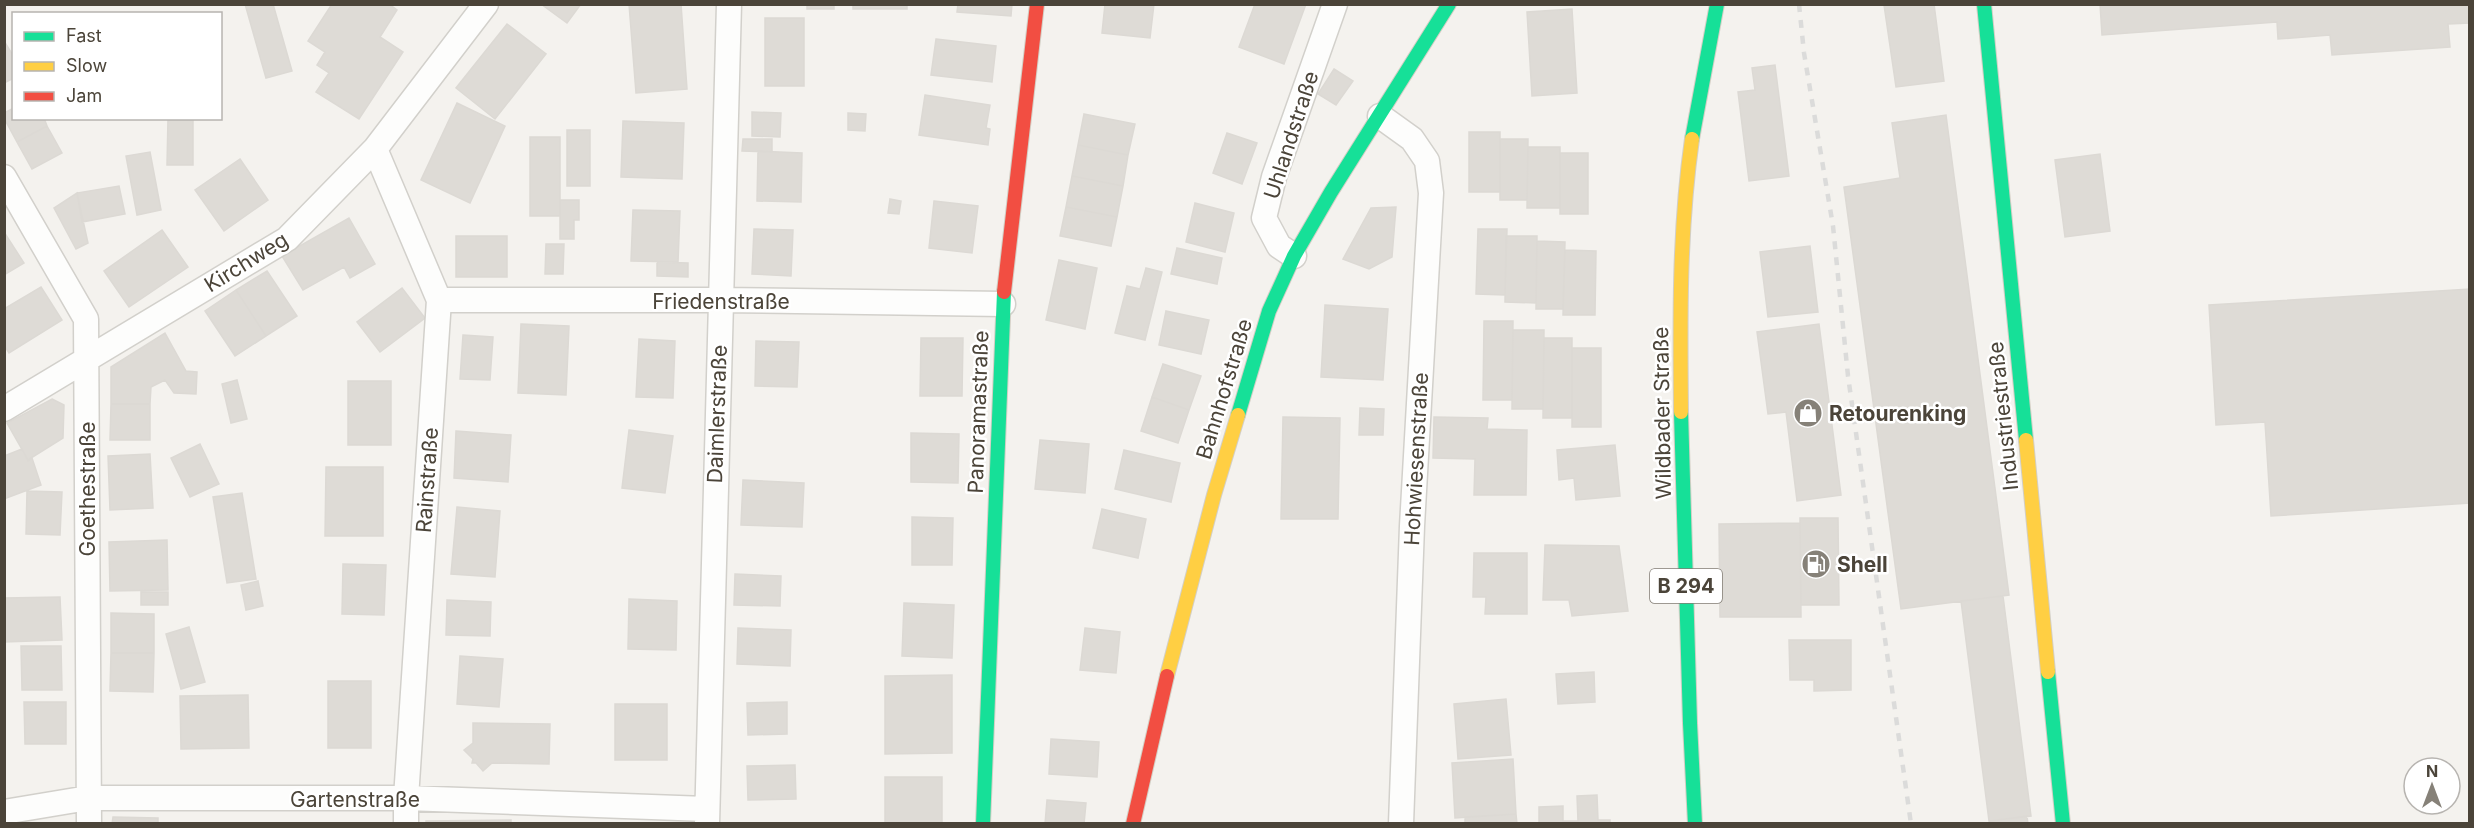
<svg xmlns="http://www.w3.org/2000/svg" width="2474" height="828" viewBox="0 0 2474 828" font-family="Inter,sans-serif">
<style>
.building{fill:#dedbd6;stroke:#dcd9d4;stroke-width:1.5}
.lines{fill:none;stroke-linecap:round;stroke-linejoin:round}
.street-casing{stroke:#d2d0cb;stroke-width:27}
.fast-casing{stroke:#d3cfc5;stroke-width:16}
.slow-casing{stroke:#d3cfc5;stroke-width:16}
.jam-casing{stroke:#d3cfc5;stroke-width:16}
.street{stroke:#fdfdfc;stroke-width:24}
.fast{stroke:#16e098;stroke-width:14}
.slow{stroke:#ffcf43;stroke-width:14}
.jam{stroke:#f24e42;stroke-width:14}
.rail{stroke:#dbdbda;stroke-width:4.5;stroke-dasharray:8 8;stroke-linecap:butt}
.labels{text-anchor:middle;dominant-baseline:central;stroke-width:5;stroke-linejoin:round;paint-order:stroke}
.shield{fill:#fff;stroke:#817c74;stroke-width:1.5}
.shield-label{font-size:20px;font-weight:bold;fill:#4b4439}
.street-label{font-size:21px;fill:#4b4439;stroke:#fff}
.poi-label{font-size:21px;font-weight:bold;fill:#4b4439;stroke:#fff;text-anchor:start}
</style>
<rect width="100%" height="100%" fill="#f4f2ee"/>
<path class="building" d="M245 4H273L292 71 266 78Z
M332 4H389L397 10 380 37 403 52 359 119 316 92 329 73 317 65 325 52 308 41Z
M541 4H581L567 23Z
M629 4H681L687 89 636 93Z
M807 4H834V9H807Z
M853 4H907V9H853Z
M958 4H1012L1011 16 957 12Z
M1105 4H1154L1150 38 1102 33Z
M1255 4H1306L1284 64 1239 47Z
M1934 4 1944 81 1896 87 1884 5Z
M2100 4H2470V23L2448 24 2450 47 2332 55 2330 35 2278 39 2277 22 2102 35Z
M1572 9 1577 93 1532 96 1527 12Z
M765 18H804V86H765Z
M507 24 546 54 495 119 456 88Z
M936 39 996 46 992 82 931 75Z
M4 41 14 57V78L4 83Z
M1775 65 1789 176 1749 181 1738 92 1755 90 1752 68Z
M1334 69 1353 81 1336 105 1318 94Z
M925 95 990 105 986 128 990 129 988 145 919 135Z
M457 103 505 126 470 203 421 180Z
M14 108V118H44L47 126 17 142 4 118V113Z
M752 112 781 113 780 137 752 136Z
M848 113 866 114 865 131 848 130Z
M1084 114 1135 124 1128 155 1078 145Z
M1946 115 2009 595 1901 609 1844 187 1900 178 1892 123Z
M168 118H193V165H167Z
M623 121 684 123 682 179 621 177Z
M47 126 62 153 32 169 17 142Z
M567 130H590V186H567Z
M1469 132H1500V192H1469Z
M1227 133 1257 143 1242 184 1213 173Z
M530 137H560V216H530Z
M743 139H772V152L742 151Z
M1500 139H1528L1527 200H1500Z
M1078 145 1128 155 1123 186 1072 176Z
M1528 147H1560V208H1527Z
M758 151 802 153 801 202 757 201Z
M150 152 161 210 137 215 126 156Z
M1560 153H1588V214H1560Z
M2100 154 2110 231 2065 237 2055 160Z
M240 159 268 200 224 231 195 190Z
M1072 176 1123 186 1117 217 1066 207Z
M119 186 125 214 82 222 77 193Z
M77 193 88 243 76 249 54 208Z
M890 199 901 201 899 214 888 213Z
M560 200H579V220H574V239H560Z
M934 201 978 206 972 253 929 248Z
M1195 203 1234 213 1225 252 1186 242Z
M1066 207 1117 217 1111 246 1060 236Z
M1396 207 1392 257 1369 269 1343 259 1371 208Z
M633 210 680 211 678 262 631 261Z
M349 218 375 264 350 278 344 267 303 290 282 256Z
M754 229 793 230 791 276 752 274Z
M1478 229H1507L1505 295 1476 294Z
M162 230 188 267 129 307 104 271Z
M4 232 24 263 4 275Z
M456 236H507V277H456Z
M1506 236H1537L1536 303 1505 302Z
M1537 241 1565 242 1563 309H1536Z
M546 244H564L563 274H545Z
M1810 246 1818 312 1768 317 1760 252Z
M1177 248 1222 258 1217 284 1171 274Z
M1565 250 1596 251 1595 315H1563Z
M1059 260 1097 268 1085 329 1046 320Z
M657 262 688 263V277L657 276Z
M1146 268 1162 272 1145 340 1115 333 1127 286 1140 289Z
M267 271 297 316 266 336 236 290Z
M41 287 62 320 9 353 4 345V309Z
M402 288 425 318 380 352 357 322Z
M2470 289V503L2271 516 2265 422 2216 425 2209 305Z
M236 290 266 336 235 356 205 311Z
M1325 305 1388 309 1383 380 1321 377Z
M1166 311 1209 320 1201 354 1159 345Z
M1484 321H1513L1512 400H1483Z
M521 324 569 326 566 395 518 393Z
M1819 324 1841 495 1797 501 1786 412 1768 414 1757 332Z
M1513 330H1544L1543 409H1512Z
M165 333 186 371 197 372 196 394 174 393 165 380 151 387 150 404H111V367Z
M463 335 493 337 490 380 460 379Z
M921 338H963L962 396H920Z
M1544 338H1572V418H1543Z
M639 339 675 341 673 398 636 397Z
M756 341 799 342 797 387 755 386Z
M1572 348H1601V427H1572Z
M1163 364 1201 376 1189 410 1152 397Z
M237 380 247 419 231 423 222 384Z
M348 381H391V445H348Z
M1152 397 1189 410 1178 443 1141 431Z
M52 399 64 405 63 438 28 460 7 423Z
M111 404H150V440H110Z
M1360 408 1384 409 1383 435H1359Z
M1283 417 1340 418 1338 519H1281Z
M1434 417 1488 418 1487 429 1527 430 1526 495H1474L1475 459 1433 458Z
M629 430 673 436 665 493 622 488Z
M456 431 511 435 508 482 454 478Z
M911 433 959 434 958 483 911 482Z
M1040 440 1089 444 1085 493 1035 489Z
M200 444 219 484 190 497 171 458Z
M1615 445 1620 496 1576 500 1574 478 1559 480 1557 450Z
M22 449 28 461 32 458 41 485 4 499V456Z
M1124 450 1180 463 1171 502 1115 489Z
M150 454 153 508 110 510 108 456Z
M326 467H383V536H325Z
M743 480 804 483 802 527 741 525Z
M27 491 62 492 60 535 26 534Z
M242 493 256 579 227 583 213 497Z
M457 507 500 511 495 577 451 574Z
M1102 509 1146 519 1138 558 1093 548Z
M912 517 953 518 952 565H912Z
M1800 518H1838L1839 605H1801Z
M1800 523 1801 617H1720L1719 524Z
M167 540 168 590 110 591 109 542Z
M1545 545 1619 546 1628 611 1572 616 1569 600H1543Z
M1474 553H1527V614H1485L1486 597H1473Z
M343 564 386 565 384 615 342 614Z
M735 574 781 576 780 606 734 605Z
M258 581 263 606 246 610 241 585Z
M141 592H168V605H141Z
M2003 596 2031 816 1989 821 1961 601Z
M60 597 62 640 4 642V598Z
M629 599 677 601 676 650 628 649Z
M447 600 491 602 490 636 446 635Z
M904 603 954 605 952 658 902 656Z
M111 613 154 614V653H111Z
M189 627 205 682 181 689 166 634Z
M738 628 791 630 790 666 737 664Z
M1085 628 1120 632 1116 673 1080 670Z
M1789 640H1851V690L1814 691V680H1790Z
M21 646H61L62 690H22Z
M111 653H154L153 692 110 691Z
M460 656 503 659 499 707 457 704Z
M1594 672 1595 702 1558 704 1556 674Z
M952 675V753L885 754V676Z
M328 681H371V748H328Z
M248 695 249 748 181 749 180 696Z
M1506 699 1511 755 1458 759 1454 704Z
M24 702H66V744H25Z
M787 702V734L748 735 747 703Z
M615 704H667V760H615Z
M473 723 550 724 549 764 492 763 483 771 476 763H472L473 759 464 750 473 743Z
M1051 739 1099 742 1097 777 1049 774Z
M1513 759 1516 814 1455 818 1452 763Z
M795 765 796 799 748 800 747 766Z
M885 777H942V824H885Z
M1597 795 1598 820H1610V824H1539V807L1563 806V821H1578L1577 796Z
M1047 800 1086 803 1084 824H1045Z
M1516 814 1517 824H1465V817Z
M2027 816 2028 824H1990L1989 821Z
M113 817 158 818V824H112Z
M511 820V824H426V821Z"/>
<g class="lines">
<g class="street-casing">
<path id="street" d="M1380 116 1412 139 1427 161 1431 193 1412 526 1401 824
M375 149 439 300 406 798V824
M4 177 86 319 89 824
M1294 256 1279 246 1264 218 1274 177 1335 4
M439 300H720L1003 304
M4 409 287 239 375 149 486 4
M4 812 88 798H406L706 809
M707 824 729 4"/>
</g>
<g class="fast-casing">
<path id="fast" d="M1984 4 2026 440
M1692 139 1717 4
M1681 412 1690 723 1695 824
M1238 415 1269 311 1294 256 1331 192 1449 4
M2048 672 2063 824
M983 824 1004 292"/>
</g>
<g class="slow-casing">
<path id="slow" d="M1681 412C1680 321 1679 230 1692 139
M2026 440 2048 672
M1167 676 1214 495 1238 415"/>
</g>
<g class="jam-casing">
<path id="jam" d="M1004 292 1037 4
M1133 824 1167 676"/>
</g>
<use href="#street" class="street"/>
<use href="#fast" class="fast"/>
<use href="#slow" class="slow"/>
<use href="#jam" class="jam"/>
<path class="rail" d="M1799 4 1804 53 1833 226 1848 376 1911 824"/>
</g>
<defs>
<g id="shop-disc" transform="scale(1.5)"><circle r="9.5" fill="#868178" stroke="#fff"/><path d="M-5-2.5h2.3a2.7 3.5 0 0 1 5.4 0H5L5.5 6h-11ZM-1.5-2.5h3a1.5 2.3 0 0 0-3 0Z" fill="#fff"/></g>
<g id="fuel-disc" transform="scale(1.5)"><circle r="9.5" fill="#868178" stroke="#fff"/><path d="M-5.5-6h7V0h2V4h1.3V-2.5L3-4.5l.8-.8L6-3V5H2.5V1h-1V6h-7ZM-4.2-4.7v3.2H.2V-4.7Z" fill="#fff"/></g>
</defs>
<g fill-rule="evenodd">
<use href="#shop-disc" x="1808" y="413"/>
<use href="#fuel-disc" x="1816" y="564"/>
</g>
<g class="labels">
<rect class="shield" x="1650" y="569" width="72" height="34" rx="4.5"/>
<g class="shield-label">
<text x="1686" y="586">B 294</text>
</g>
<g class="street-label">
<text transform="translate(1291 135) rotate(-72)">Uhlandstraße</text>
<text transform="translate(246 262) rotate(-32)">Kirchweg</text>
<text x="721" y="301">Friedenstraße</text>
<text transform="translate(1224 389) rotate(-73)">Bahnhofstraße</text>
<text transform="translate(978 412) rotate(-88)">Panoramastraße</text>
<text transform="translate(1662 413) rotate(-91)">Wildbader Straße</text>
<text transform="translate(717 414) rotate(-88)">Daimlerstraße</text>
<text transform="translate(2003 416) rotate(-96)">Industriestraße</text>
<text transform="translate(1416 459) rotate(-87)">Hohwiesenstraße</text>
<text transform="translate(427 480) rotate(-86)">Rainstraße</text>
<text transform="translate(87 489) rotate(-90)">Goethestraße</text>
<text x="355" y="799">Gartenstraße</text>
</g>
<g class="poi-label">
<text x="1829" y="413">Retourenking</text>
<text x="1837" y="564">Shell</text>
</g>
</g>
<rect width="2474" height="828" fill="none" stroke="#4b4439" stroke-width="12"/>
<rect x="12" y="12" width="210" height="108" fill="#ffffff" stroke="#b7b4b0" stroke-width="1.5"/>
<rect x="24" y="32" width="30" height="9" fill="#16e098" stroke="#b7b4b0" stroke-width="1.5"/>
<text x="66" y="42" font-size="18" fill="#4b4439">Fast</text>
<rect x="24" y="62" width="30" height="9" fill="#ffcf43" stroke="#b7b4b0" stroke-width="1.5"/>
<text x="66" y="72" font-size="18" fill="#4b4439">Slow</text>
<rect x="24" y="92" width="30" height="9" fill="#f24e42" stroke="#b7b4b0" stroke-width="1.5"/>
<text x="66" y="102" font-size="18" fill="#4b4439">Jam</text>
<g transform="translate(2432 786)"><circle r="28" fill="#ffffff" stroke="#b7b4b0" stroke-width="1.5"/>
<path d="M0-4.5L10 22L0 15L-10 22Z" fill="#868178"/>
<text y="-9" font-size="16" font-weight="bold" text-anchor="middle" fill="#4b4439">N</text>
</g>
</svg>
